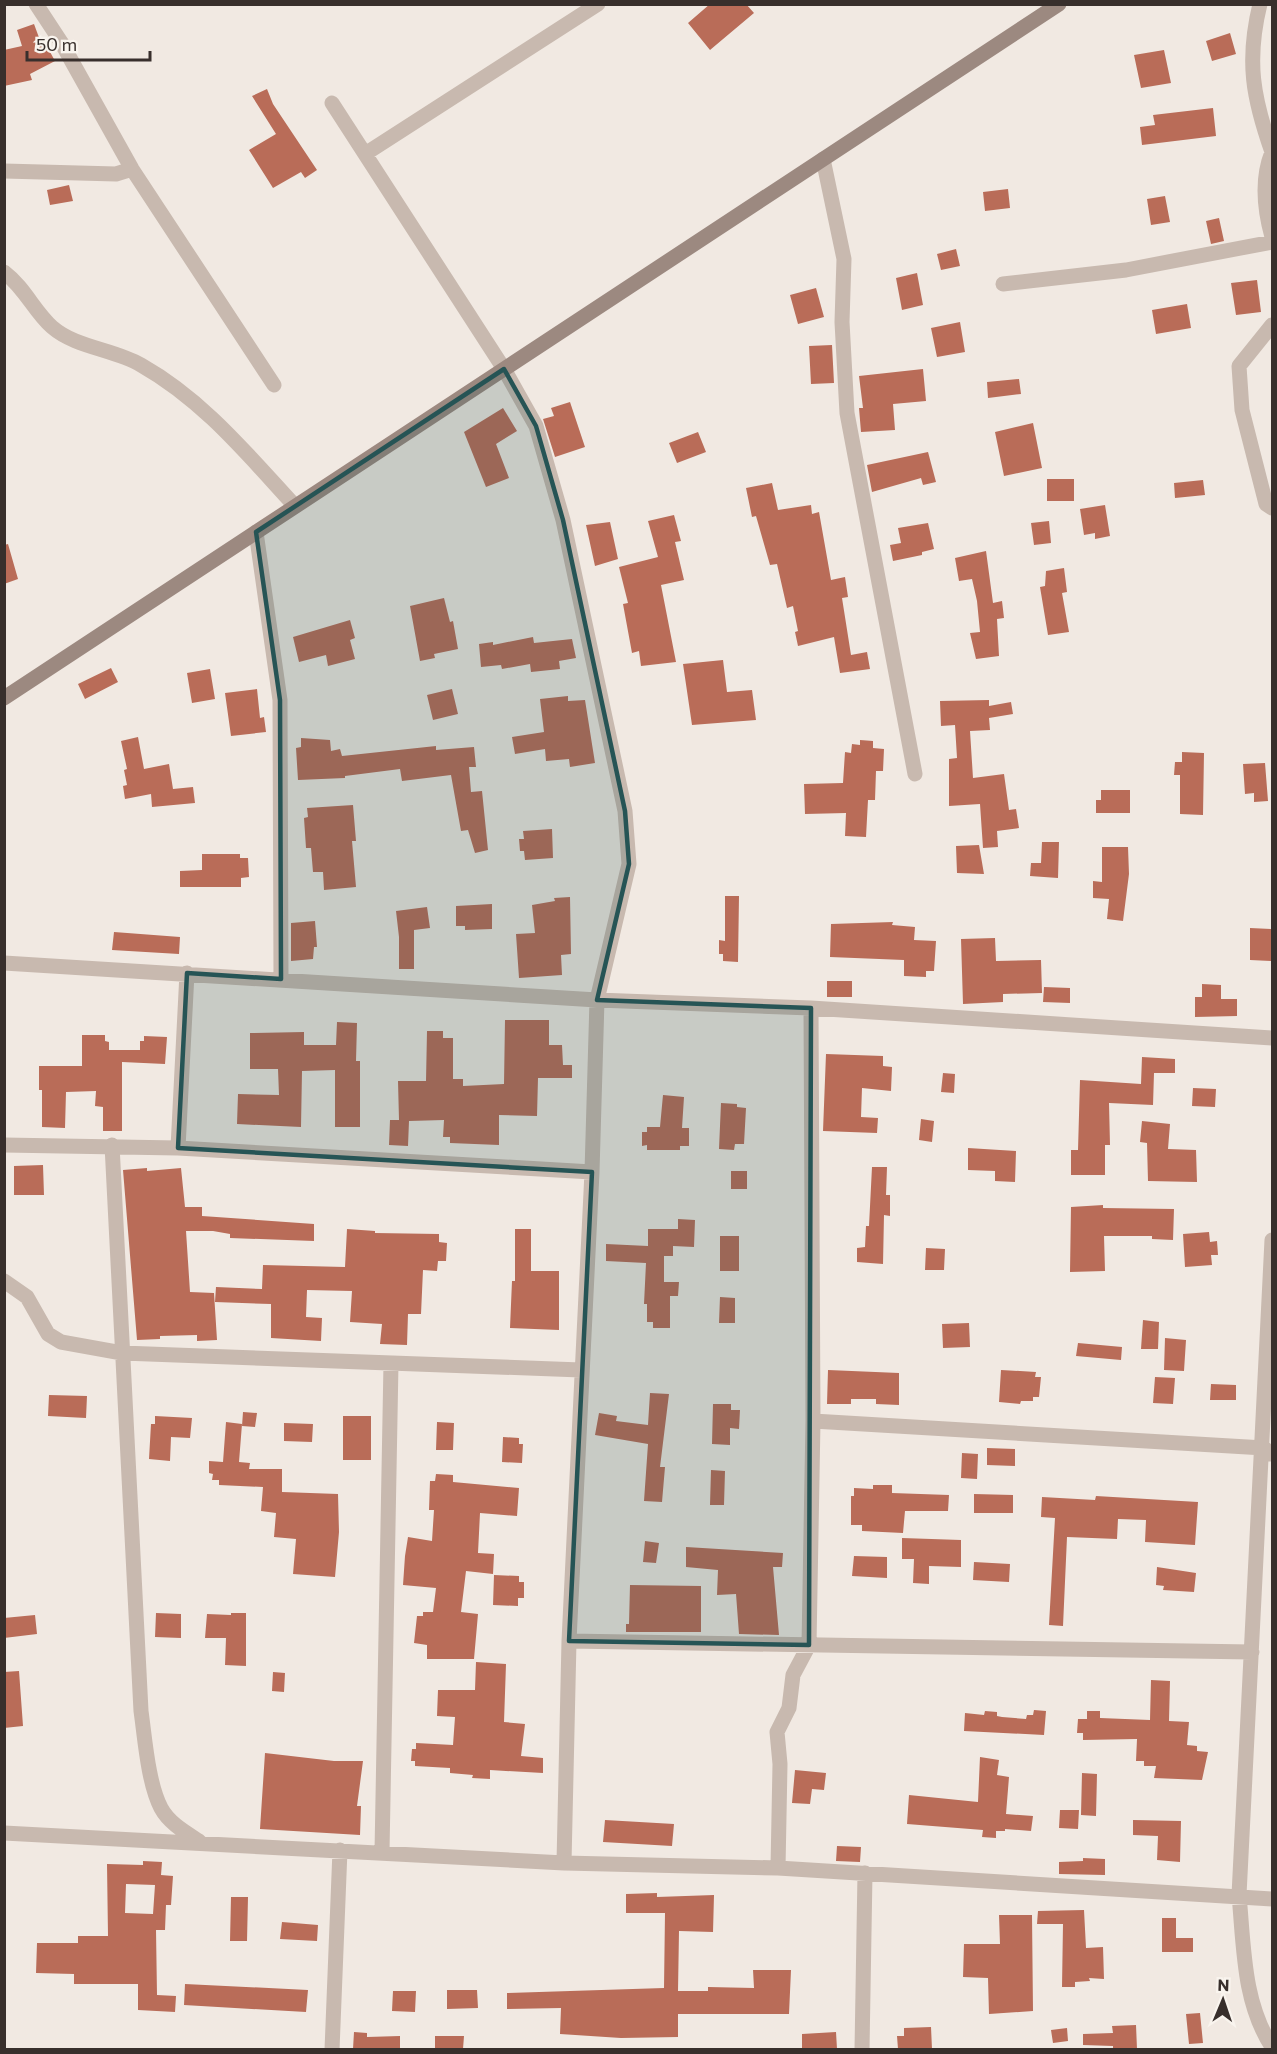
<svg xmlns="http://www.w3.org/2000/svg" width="1277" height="2054" viewBox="0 0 1277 2054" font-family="Commissioner,sans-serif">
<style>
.building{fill:#b96c58;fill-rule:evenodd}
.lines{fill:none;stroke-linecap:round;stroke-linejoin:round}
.street{stroke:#c8b9af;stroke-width:15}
.secondary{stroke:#9c8980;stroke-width:15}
.marked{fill:#265455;fill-opacity:0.2;stroke:#265455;stroke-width:4.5;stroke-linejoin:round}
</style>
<rect width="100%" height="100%" fill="#f1e9e2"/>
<path class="building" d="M710 4H746L754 13 710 50 688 23Z
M34 24 41 43 44 41 55 61 30 74 32 80 4 86V50L22 46 17 30Z
M1230 33 1236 54 1212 61 1206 41Z
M1164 50 1171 83 1141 88 1134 55Z
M267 89 273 104 317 170 305 178 301 172 273 188 249 150 276 134 252 96Z
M1213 108 1216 136 1142 145 1140 127 1155 125 1153 115Z
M69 185 73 201 50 205 47 190Z
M1008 189 1010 208 985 211 983 192Z
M1165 196 1170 222 1151 225 1147 199Z
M1219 218 1224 241 1211 244 1206 221Z
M956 249 960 266 941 270 937 254Z
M917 273 923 305 902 310 896 278Z
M1257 280 1261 312 1236 315 1231 283Z
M816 288 824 317 798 324 790 295Z
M1187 304 1191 328 1156 334 1152 310Z
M960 322 965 352 937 357 931 328Z
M832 345 834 383 811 384 809 346Z
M923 369 926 401 893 404 895 430 861 432 859 408H863L859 376Z
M1019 379 1021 394 988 398 987 382Z
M570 402 585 447 555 457 543 419 554 416 551 408Z
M503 408 517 431 496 444 509 478 486 487 464 432Z
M1033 423 1042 468 1004 476 995 432Z
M698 432 706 452 677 463 669 443Z
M928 452 936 482 923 485 921 478 872 492 867 465Z
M1047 479H1074V501H1047Z
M1203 480 1205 495 1175 498 1174 483Z
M772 483 778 510 811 505 812 514 819 512 831 580 845 577 848 597 842 598 851 655 867 652 870 669 840 673 834 637 798 646 795 632 798 631 793 606 787 608 777 564 770 565 756 516 752 517 746 488Z
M1105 505 1110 536 1095 539V533L1084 535 1080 509Z
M674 515 681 541 675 542 684 580 661 585 676 662 641 666 639 651 632 653 623 604 628 603 619 567 658 557 648 521Z
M1049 521 1051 543 1034 545 1031 523Z
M610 522 618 559 595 566 586 525Z
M928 523 934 549 922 552V555L893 561 890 545 901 543 898 528Z
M8 544 18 579 4 584V545Z
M986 551 993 603 1002 601 1004 618 997 619 999 656 976 659 970 633 980 632 977 601 972 579 959 581 955 558Z
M1064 568 1067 592 1062 593 1069 632 1048 635 1040 587 1045 586 1046 571Z
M444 598 450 622 453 621 458 649 434 654 435 658 420 661 410 606Z
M350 620 355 638 350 640 355 659 328 666 326 655 299 662 293 637Z
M533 637 534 643 572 639 576 658 559 661 560 669 531 672 530 664 502 669 501 665 481 667 479 644 493 642V645Z
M723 660 727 692 752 690 756 720 692 725 683 664Z
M111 668 118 682 85 699 78 684Z
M210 669 215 699 192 703 187 673Z
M257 689 260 718 264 717 266 732 231 736 225 693Z
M452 689 458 714 433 720 427 695Z
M568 696V701L585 700 595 763 570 767 569 759 546 761 545 749 515 754 512 737 544 732 540 699Z
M989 700V706L1011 702 1013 714 989 718 990 730 970 731 973 778 1004 774 1009 810 1016 809 1019 828 997 831 998 847 983 848 980 804 949 806V759L957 758 955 725 941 726 940 701Z
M138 737 144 769 169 764 173 789 193 787 195 803 152 807 151 794 125 799 123 786 127 785 124 770 127 769 121 741Z
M301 738 330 740 331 751 340 749 342 756 436 746V750L474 747 476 767H469L471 792 482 791 488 850 475 853 468 830 461 831 451 775 402 781 400 769 345 776V778L298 780 296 748 301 747Z
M860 740 873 741V748L884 749 883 771H876L875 800H868L866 837 845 836 846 813 805 814 804 784 843 783 845 752 851 753 852 744 860 745Z
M1182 752 1204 753 1203 815 1180 814V775H1174L1175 762H1182Z
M1265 763 1268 801 1254 802V793L1245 794 1243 764Z
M1101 790H1130V813H1096V800H1101Z
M353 805 356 841H352L356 887 324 890 323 872H313L311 848H306L304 818 308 817 307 808Z
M552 829 553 858 525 860 524 851H520L519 839H524L523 831Z
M1042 842H1059L1058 878 1030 876 1031 863H1041Z
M979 845 984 874 957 873 956 846Z
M1102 847H1128L1129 874 1123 921 1107 919 1109 899 1093 898V881L1102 882Z
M202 854H240V858H248L249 877 241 878V887H180V871L202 870Z
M725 896H739L738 962 723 961V954H719V940L725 941Z
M570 897 571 954 561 955 562 975 519 978 516 934 535 933 532 905 555 901 554 898Z
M492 904V929L465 930V926H456V906Z
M427 907 430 928 414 930V969H399V937L396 911Z
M315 921 317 947H314L313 959 291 961V923Z
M893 922 892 925 915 927 914 940 936 941 934 971H926V977L904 976V960L830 957 831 924Z
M1250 928 1271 929V961L1250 960Z
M114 932 180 937 179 954 112 950Z
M995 938 996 961 1041 960 1042 993 1003 994V1002L963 1004 961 939Z
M827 981H852V997H827Z
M1202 984 1221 985V999H1237V1016L1195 1017V997H1202Z
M1044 987 1070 988V1003L1043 1002Z
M505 1020H549V1045H562L563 1065H572V1078H538L537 1116 499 1115V1145L450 1143V1137H443L444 1120 409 1121 408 1146 389 1145 390 1120H399L398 1081H426L427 1031H443V1038H453V1079H463V1086L504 1084Z
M337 1022 357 1023 356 1061H360V1127H335V1070L302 1071 301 1127 237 1124 238 1094 279 1095 278 1069H250V1033L304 1032V1045H336Z
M82 1035H105V1041L109 1042V1050H140V1041H144V1036L167 1037 165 1064 122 1062V1131H103V1107L95 1106 96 1091 66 1092 65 1128 42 1127V1090H39V1066H82Z
M826 1054 883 1056V1066L892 1067 891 1091 862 1088 861 1117 878 1118 877 1133 823 1131Z
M1142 1057 1175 1059V1073H1154L1153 1105 1109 1103 1110 1145H1105V1175H1071V1150H1078L1080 1080 1141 1084Z
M943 1073 955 1074 954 1093 941 1092Z
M1193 1088 1216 1089 1215 1107 1192 1106Z
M663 1095 684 1097 682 1128H689V1146H680V1150H647V1145L642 1146V1132H647V1127H660Z
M721 1103 737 1104V1107L746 1108 744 1144H735L734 1150 719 1149Z
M921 1119 934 1121 932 1142 919 1140Z
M1142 1121 1170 1124 1168 1149 1196 1150 1197 1182 1148 1181 1147 1143 1140 1142Z
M968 1148 1016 1151 1015 1182 995 1181V1171L968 1170Z
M43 1165 44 1195H14V1166Z
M872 1167H887L886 1195H890V1216L884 1215 883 1264 857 1262V1248L865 1247 866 1226H869Z
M147 1168V1171L181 1168 185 1207H202V1216L314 1224V1241L230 1238V1234L213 1231H186L190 1292 214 1293 217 1340 197 1341V1335L160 1336V1339L137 1340 123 1170Z
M731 1171H747V1189H731Z
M1103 1205V1208L1174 1209 1173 1240 1152 1239V1236H1104L1105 1271 1070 1272 1071 1207Z
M678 1219 695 1220 694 1247 673 1246V1256H664V1282H679L678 1296H670V1328H653V1322H647V1304H644L646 1263 606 1261V1244L648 1246V1229H678Z
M347 1229 375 1231V1233L439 1234V1242L447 1243 446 1261H438L437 1271 423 1270 421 1314H408L407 1345 380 1344 382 1324 350 1322 352 1291 307 1290 306 1317 322 1318 321 1341 271 1338V1304L215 1302 216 1287 262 1289 263 1265 345 1267Z
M515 1229H531V1271H559V1330L510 1328 512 1281H515Z
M1209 1232 1210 1242 1217 1241 1218 1255H1211L1212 1265 1185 1267 1183 1234Z
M720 1236H739V1271H720Z
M926 1248 945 1249 944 1270H925Z
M720 1297 735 1298V1323H719Z
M1143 1320 1159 1322 1158 1349H1141Z
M969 1323 970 1347 943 1348 942 1324Z
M1165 1338 1186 1340 1184 1371 1164 1370Z
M1078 1343 1122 1347 1121 1360 1076 1356Z
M828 1370 899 1373V1405L876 1404V1399H851V1404H827Z
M1001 1370 1036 1372 1035 1377H1041L1039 1397H1033V1401H1021L1020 1404 999 1402Z
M1155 1377 1175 1378 1173 1404 1153 1403Z
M1211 1384 1236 1385V1400H1210Z
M650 1393 669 1394 660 1467H665L662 1502 644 1501 648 1444 595 1435 599 1413 617 1416 616 1421 648 1425Z
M49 1395 87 1396 86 1418 48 1416Z
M713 1404H731V1410H740L739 1429 730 1428V1445L712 1444Z
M243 1412 257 1413 255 1427 242 1426Z
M155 1416 192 1418 190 1438 171 1437 170 1461 149 1459 151 1424H155Z
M343 1416H371V1460H343Z
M226 1422 242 1424 239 1462 250 1463 249 1469H282V1492L338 1494 339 1532 335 1577 293 1574 296 1539 274 1537 276 1513 261 1511 263 1487 219 1485V1480H212L213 1474 209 1473V1461L223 1462Z
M437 1422 454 1423 453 1450H436Z
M284 1423 313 1424 312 1442 284 1441Z
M503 1437 519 1438V1444H523L522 1463 502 1462Z
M987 1448 1015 1449V1466L987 1465Z
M962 1453 978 1454 977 1479 961 1478Z
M711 1470 725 1471 724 1505H710Z
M436 1474 453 1475V1482L519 1488 517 1516 480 1513 478 1553 494 1554 493 1574 466 1571 461 1612 478 1614 474 1659H427V1645L414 1643 417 1616H423V1612H433L436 1588 403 1585 405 1556 408 1537 432 1541 434 1510H429L430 1481H435Z
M873 1485H892V1493L949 1495 948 1511H905L903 1533 862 1531V1525H851V1496H854V1488L873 1489Z
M974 1494 1013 1495V1513H974Z
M1096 1496 1198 1502 1195 1545 1145 1542 1146 1520 1118 1519 1117 1539 1067 1537 1063 1626 1049 1625 1055 1518 1041 1517 1042 1497 1095 1500Z
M902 1538 961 1540V1567L929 1566V1584L913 1583 914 1559H902Z
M645 1541 659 1543 656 1563 643 1562Z
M686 1547 783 1553 782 1567H773L779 1635 739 1634 736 1594 717 1595 718 1570 686 1567Z
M854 1556 887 1557V1578L852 1576Z
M974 1562 1010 1564 1009 1582 973 1580Z
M1157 1567 1196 1573 1194 1592 1163 1590 1164 1586 1156 1585Z
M494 1575 519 1576V1582H524V1598H518V1606L493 1605Z
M630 1585 701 1586V1632H626V1624H629Z
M156 1613 181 1614V1638L155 1637Z
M231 1613H246V1666L225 1665 226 1638H205L207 1614 231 1615Z
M35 1615 37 1634 4 1638V1618Z
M476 1662 506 1664 504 1722 525 1724 521 1756 543 1758V1773L490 1770V1779L472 1778 473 1775 450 1773V1768L415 1766V1761H411L412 1749H416V1743L453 1745 455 1717 437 1716 438 1690H475Z
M19 1671 23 1726 4 1728V1672Z
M273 1672 285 1673 284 1692 272 1691Z
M1151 1680 1170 1681 1169 1721 1189 1722 1187 1745 1197 1746V1751L1208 1752 1202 1780 1154 1778 1156 1766H1144V1761H1136L1137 1739 1083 1740V1733H1077L1078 1719H1087V1711H1100V1718L1150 1720Z
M1034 1710 1046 1711 1044 1735 964 1731 965 1713 984 1715 985 1711 997 1712V1716L1002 1717 1026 1719 1027 1715H1033Z
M265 1753 334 1761H363L357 1806H361L360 1835 260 1829Z
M980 1757 999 1760 997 1775 1009 1777 1006 1814 1033 1816 1031 1831 1005 1829V1831H996V1838L982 1837 983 1830 907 1824 909 1795 978 1802Z
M795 1770 826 1773 824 1790 812 1789 810 1804 792 1803Z
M1082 1773 1097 1774 1096 1816 1081 1815Z
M1060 1810H1079L1078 1829 1059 1828Z
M605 1820 674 1824 672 1846 603 1842Z
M1133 1820 1181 1821 1180 1862 1157 1860 1158 1836 1133 1835Z
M837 1846 861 1847 860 1862 836 1861Z
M1083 1858 1105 1859V1875L1059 1874V1862L1083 1861Z
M143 1861 162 1862 161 1875 173 1876 171 1905H166L165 1930H156L157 1995 176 1996 175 2012 138 2010V1984H74V1974L36 1973 37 1943H78V1936H108L107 1864 143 1865ZM126 1884 155 1885 153 1914 125 1913Z
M657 1893V1897L714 1895 713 1932 679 1931 678 1991H708V1987L754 1988 753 1970H791L789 2014H678V2037L621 2038 560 2034 561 2008 507 2009V1993L664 1988 665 1913H626V1894Z
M231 1897H248L247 1941H230Z
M1084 1910 1086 1948 1103 1947 1104 1979 1089 1978 1090 1981 1075 1982V1987H1062L1063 1924H1037L1038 1911Z
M999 1915H1032L1033 2011 989 2014 988 1978 963 1977 964 1944H1000Z
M1162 1918H1176V1938H1193V1952H1162Z
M282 1922 318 1925 317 1941 280 1939Z
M185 1984 308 1990 306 2012 184 2005Z
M447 1990H477L478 2008 447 2009Z
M393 1991H416L415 2012 392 2011Z
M1200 2013 1203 2043 1189 2044 1186 2014Z
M1136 2025 1137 2049H1113V2046L1083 2045V2034L1113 2033 1112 2026Z
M931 2027 932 2049H898L897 2036H904V2028Z
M1067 2028 1068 2041 1053 2043 1051 2030Z
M354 2032 367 2033V2037L400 2036V2049H353Z
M836 2032 837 2049H802V2034Z
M435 2036H464L463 2049H435Z"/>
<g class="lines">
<path class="street" d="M36 4 61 42 132 169 274 385
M1260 4C1246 61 1253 98 1272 152 1261 179 1264 208 1272 237
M332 103 504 369 536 426 563 520 625 811 629 864 597 1000 592 1172 569 1641 564 1863
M365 154 598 4
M823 159 844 259 842 322 847 413 915 774
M4 171 116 174 132 169
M4 272C25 288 34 311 52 327 76 348 114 349 141 365 203 400 247 454 295 506
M1003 284 1126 270 1272 242
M1272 325 1239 366 1242 410 1266 504 1272 508
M256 532 280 700 281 979
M4 963 597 1000 811 1008 1272 1038
M4 1145 178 1148 592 1172
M112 1145 141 1711C145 1739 148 1783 161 1808 169 1823 185 1832 199 1841
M178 1148 187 973
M1272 1240 1239 1895C1244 1948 1243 2002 1272 2047
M4 1281 27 1297 48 1334 61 1342 122 1353 581 1370
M813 1421 1264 1448 1271 1454
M569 1641 1252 1652
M4 1833 564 1863 778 1868 1272 1899
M382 1852 391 1363
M778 1868 780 1764 777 1732 789 1708 793 1675 809 1645 813 1421 811 1008
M332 2050 340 1850
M862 2050 865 1873"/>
<path class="secondary" d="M4 698 1059 4"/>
</g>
<path class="marked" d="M504 369 536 426 563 520 625 811 629 864 597 1000 811 1008 809 1645 569 1641 592 1172 178 1148 187 973 281 979 280 700 256 532Z"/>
<rect width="1277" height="2054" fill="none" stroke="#382f2c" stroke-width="12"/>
<g transform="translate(1223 2000) rotate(2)" stroke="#f9f4ee" stroke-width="4.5" paint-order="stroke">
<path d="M0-4.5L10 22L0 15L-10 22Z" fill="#382f2c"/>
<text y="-9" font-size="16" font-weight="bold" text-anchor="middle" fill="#382f2c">N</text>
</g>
<path d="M27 51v9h123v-9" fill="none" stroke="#382f2c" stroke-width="3"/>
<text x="36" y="51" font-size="18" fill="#382f2c" stroke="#f9f4ee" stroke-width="4.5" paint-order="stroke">50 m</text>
</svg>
